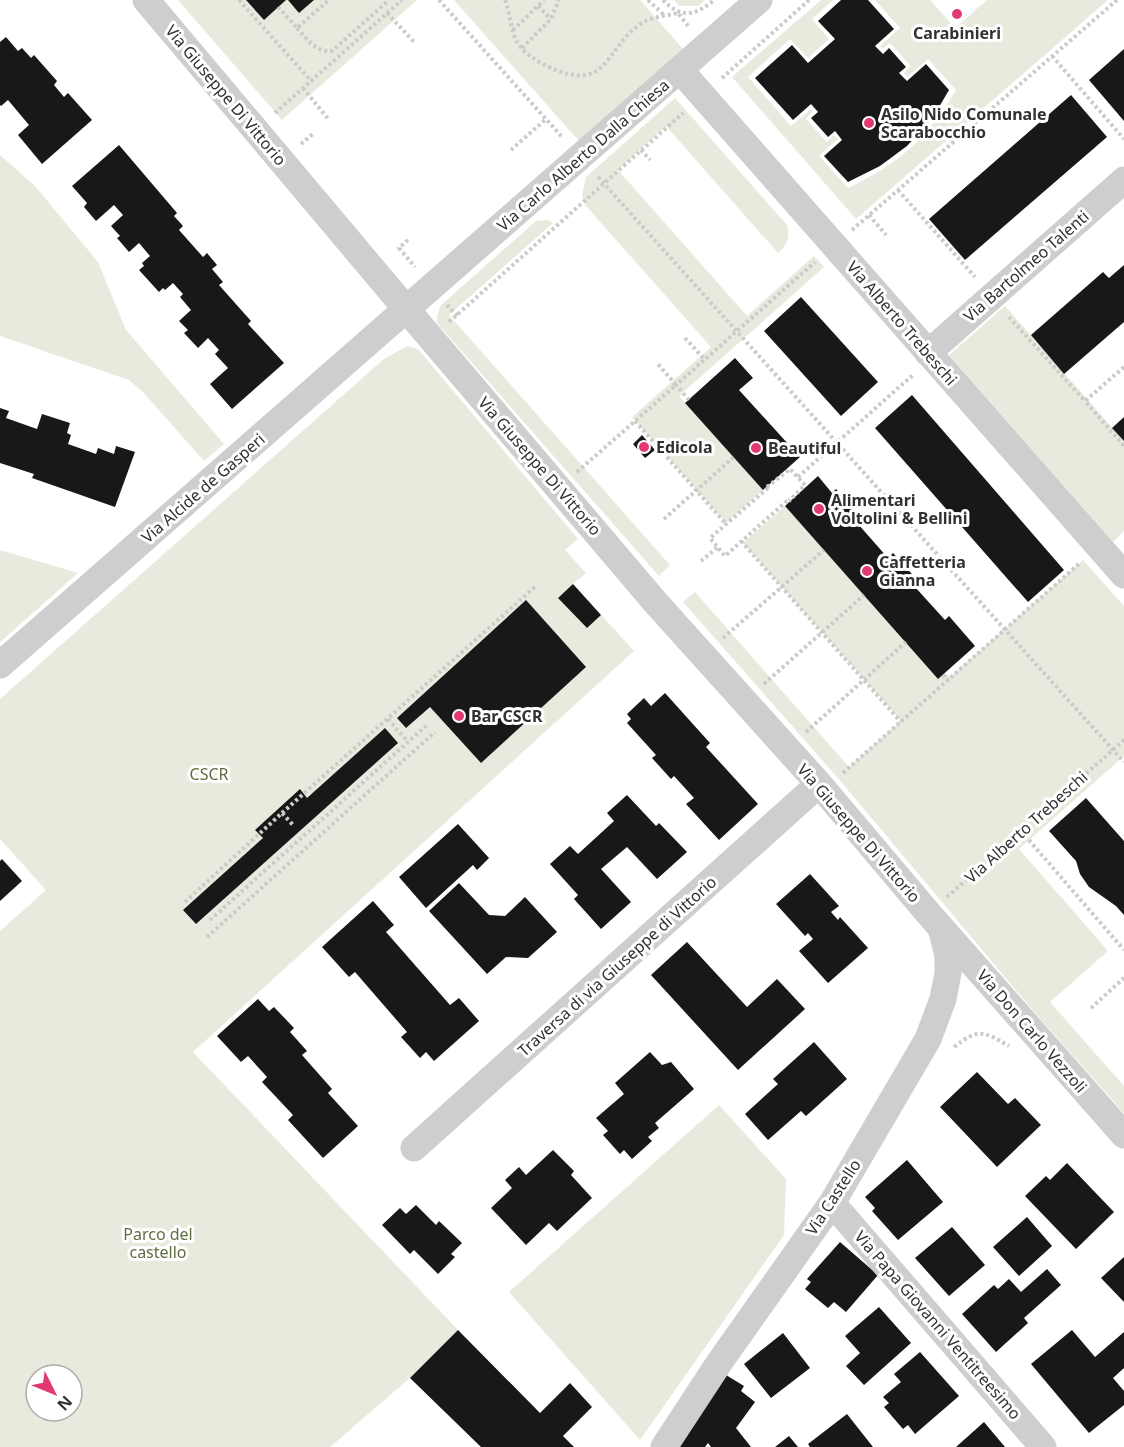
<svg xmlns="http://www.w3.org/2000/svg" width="1124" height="1447" viewBox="0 0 1124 1447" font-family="'Noto Sans',sans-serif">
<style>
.green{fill:#e8eadd;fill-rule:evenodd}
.building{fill:#181818}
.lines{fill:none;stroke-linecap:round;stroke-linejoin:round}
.path{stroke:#cbcbcb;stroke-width:4;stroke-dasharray:3 3;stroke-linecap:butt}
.street{stroke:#cecece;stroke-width:27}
.poi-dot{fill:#e23971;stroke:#fff;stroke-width:2}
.labels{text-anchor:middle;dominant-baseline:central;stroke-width:6;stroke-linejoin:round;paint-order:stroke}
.poi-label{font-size:16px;font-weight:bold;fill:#313131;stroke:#fff;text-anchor:start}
.street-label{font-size:16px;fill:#313131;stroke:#fff}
.park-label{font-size:16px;fill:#606d3f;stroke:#fff}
</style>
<rect width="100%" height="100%" fill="#fff"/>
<path class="green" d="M178 0H417L282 120Z
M454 0H640L683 49 579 141Z
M674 0H705L698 6H679Z
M821 0H833L812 19 829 39 808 58 790 39 748 77 791 126 811 109 813 111 806 119 827 142 834 135 838 139 819 156 848 188C901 162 925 141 956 90L928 59 907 77 904 73 911 66 890 43 882 49 880 46 900 28 875 0H930L955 28 987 0H1108L856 219 732 77Z
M675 98 787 225C790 238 788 244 778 253L666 126 618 170 747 316 814 256 824 267 679 396 763 490 726 523 632 417 711 347 586 206 582 195 586 177Z
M0 155 35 186 98 262 126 330 224 444 204 461 143 392 129 380 0 336Z
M547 220 553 223 449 315 670 565 659 576 437 323V316L441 305 536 221Z
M1005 306 1124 441V531L1113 542 949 355Z
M407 346 418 349 578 539 565 550 586 573 573 584 634 651 193 1052 458 1330 410 1378 330 1447H0V931L46 890 0 839V699L384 359ZM36 1375H72V1411H36Z
M785 506 938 679 945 673 950 677 1083 560 1124 606V756L1019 849 1108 951 1050 1002 1124 1086V1113L1036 1014 837 777 683 602 695 592 849 767 901 721 743 543Z
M0 550 78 573 0 642Z
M719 1105 786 1179 784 1235 640 1440 509 1292Z"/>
<path class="building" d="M246 0H286L264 20Z
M288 0H314L299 13Z
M841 0H868L894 29 875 46 883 54 889 48 906 67 899 73 907 81 926 64 949 90 932 119 907 146 880 166 848 182 824 156 842 140 835 131 828 137 811 118 818 112 811 104 793 120 755 78 792 45 808 63 835 39 818 21Z
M6 37 18 51 22 48 31 58 34 55 57 81 54 85 64 97 68 93 92 120 42 164 18 135 29 125 8 100 1 106 0 105V42Z
M1124 49V121L1089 80Z
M1071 95 1107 137 965 260 929 219Z
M119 145 177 213 174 216 183 226 179 230 203 257 207 253 217 265 212 269 223 282 219 285 251 321 248 324 284 363 232 409 210 384 228 368 215 354 219 350 208 338 198 348 184 333 188 330 179 321 191 310 180 297 183 294 173 283 165 290 163 288 159 292 139 270 144 266 142 263 150 256 139 243 129 252 117 238 120 236 111 226 123 215 114 205 96 221 84 207 87 203 72 186Z
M1124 265V322L1064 374 1031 335 1103 272 1109 278Z
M801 297 878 382 841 416 764 331Z
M735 358 753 378 739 390 800 457 763 490 685 403Z
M912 395 1064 570 1028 602 875 428Z
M0 408 9 411 6 418 37 429 42 414 70 423 67 433 71 435 68 444 96 454 98 448 114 454 116 446 135 452 115 507 32 478 34 474 0 463Z
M1124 417V441L1112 428Z
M642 435 655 450 645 458 633 444Z
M818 476 832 493 836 489 863 520 858 524 888 558 893 553 920 583 915 587 945 620 949 616 975 646 938 679 785 506Z
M573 584 601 615 587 628 558 598Z
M526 600 586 667 481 763 430 707 406 728 397 718Z
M665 693 710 743 706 747 758 804 719 840 686 804 694 798 674 776 671 779 652 758 656 755 627 723 631 719 627 714 644 698 651 706Z
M385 728 398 743 196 924 183 910 263 838 255 830 300 789 307 798Z
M627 795 656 826 659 823 687 852 657 879 627 847 601 869 631 902 601 929 574 899 578 895 550 864 570 846 578 854 614 821 607 813Z
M1086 798 1124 841V915L1116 906 1089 887 1080 874 1076 861 1049 831Z
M458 824 489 858 477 870 473 865 426 908 399 877Z
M2 859 22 881 0 901V861Z
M810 874 839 906 831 912 838 920 840 917 868 948 828 983 799 951 813 939 808 933 805 936 776 904Z
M459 883 489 915 505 916 525 897 557 932 528 958 506 957 487 974 429 911Z
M373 901 394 925 386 932 450 1005 459 998 479 1021 434 1061 426 1052 420 1058 401 1037 407 1032 355 972 349 977 322 947Z
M687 942 747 1007 777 979 805 1009 738 1070 651 975Z
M258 999 269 1011 274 1007 294 1028 290 1032 307 1051 302 1055 332 1089 328 1093 358 1126 323 1158 288 1120 293 1115 262 1082 267 1077 248 1056 241 1062 217 1036Z
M814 1042 847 1079 806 1116 801 1111 768 1140 745 1114 778 1084 773 1079Z
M650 1052 662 1065 671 1062 694 1089 655 1123 659 1128 648 1137 652 1141 632 1159 624 1150 620 1154 603 1135 608 1131 596 1118 624 1094 615 1083Z
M977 1072 1008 1104 1015 1098 1041 1125 997 1167 940 1107Z
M553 1150 574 1171 571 1175 592 1198 557 1231 549 1223 526 1245 491 1208 512 1188 505 1180 519 1167 526 1175Z
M907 1160 943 1202 898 1240 872 1211 875 1208 865 1197Z
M1067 1163 1114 1212 1076 1249 1025 1196 1046 1176 1050 1180Z
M416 1205 436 1225 439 1221 462 1243 451 1254 455 1257 438 1274 414 1250 410 1254 382 1225 400 1208 406 1214Z
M1027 1217 1052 1246 1019 1276 993 1247Z
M952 1227 985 1265 949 1296 915 1258Z
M840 1242 878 1275 846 1312 834 1302 828 1308 805 1289 811 1282 807 1279Z
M1124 1257V1302L1101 1278Z
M1047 1269 1061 1285 1024 1318 1028 1323 996 1352 962 1314 994 1285 998 1289 1009 1279 1021 1292Z
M879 1307 911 1343 864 1385 846 1366 860 1353 845 1336Z
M458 1330 540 1413 570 1383 592 1407 563 1436 574 1447H481L410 1378Z
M1072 1330 1095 1357 1124 1332V1368L1113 1378 1124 1391V1405L1089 1433 1031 1364Z
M783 1333 810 1368 771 1398 744 1364Z
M920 1352 959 1396 915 1434 908 1425 903 1429 884 1407 889 1403 883 1397 901 1382 894 1374Z
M726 1375 744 1386 741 1391 755 1402 736 1428 751 1447H711L708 1443 705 1447H679Z
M847 1414 873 1447H810L808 1444Z
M984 1422 1005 1447H956Z
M789 1436 798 1447H775Z"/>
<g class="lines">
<path class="path" d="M239 0 311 81
M439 0 563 138
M505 0C510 13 510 27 516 40 522 52 535 60 547 66 608 95 603 51 639 25 649 17 665 16 678 13L689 27
M648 0 665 16
M663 0C681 19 695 16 714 0
M538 6 551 19
M278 7 297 28 329 0
M387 13 415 43
M297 28C308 40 315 52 332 51L389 0
M513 30 544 0
M522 48 551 19 559 0
M1052 56 1124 139
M722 78 809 0
M303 88 329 120
M275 113 402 0
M301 144 314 133
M511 150 546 119
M641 150 650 160
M598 177 1124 762
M898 190 975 277
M869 215 886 235
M852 230 1117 0
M408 240 399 248 415 267
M447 305 457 316
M1009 317 1085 401
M449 322 683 113
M685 338 705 360
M1124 367 1085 401 1124 446
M689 400 676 385 815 262
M635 421 726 524
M577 472 676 385 657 363
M798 477 914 374
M767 487 790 469 805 485 789 501
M768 488 710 538 725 556 788 500
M664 519 734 457
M741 541 901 722
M701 561 718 547
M723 638 824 550
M943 675 948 681
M764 684 864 595
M388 719 408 742
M806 732 906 642
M843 773 1080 563
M282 813 536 586
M1021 831 1124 950
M947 897 1124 740
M185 902 282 813 293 825
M210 920 428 724
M207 937 435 732
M1091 1008 1124 978
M954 1047C979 1028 983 1031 1009 1046"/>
<path class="street" d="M146 0 407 310 656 603 819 784 928 913 1124 1135
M680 70 1124 575
M928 353 1124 180
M0 665 759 0
M414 1148 819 784
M832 1203 1043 1447
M664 1447 719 1363 832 1203 928 1039 943 999 948 973V955L941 928"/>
</g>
<g class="poi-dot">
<circle cx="957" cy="14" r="6"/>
<circle cx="869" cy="123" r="6"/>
<circle cx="644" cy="447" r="6"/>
<circle cx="756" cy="448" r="6"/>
<circle cx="819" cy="509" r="6"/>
<circle cx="867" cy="571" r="6"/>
<circle cx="459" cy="716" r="6"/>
</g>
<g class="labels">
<g class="poi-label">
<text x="957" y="33" text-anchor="middle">Carabinieri</text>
<text x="881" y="114">Asilo Nido Comunale<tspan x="881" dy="18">Scarabocchio</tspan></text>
<text x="656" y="447">Edicola</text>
<text x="768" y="448">Beautiful</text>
<text x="831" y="500">Alimentari<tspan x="831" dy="18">Voltolini &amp; Bellini</tspan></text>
<text x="879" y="562">Caffetteria<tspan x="879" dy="18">Gianna</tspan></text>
<text x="471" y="716">Bar CSCR</text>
</g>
<g class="street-label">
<text transform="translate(226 95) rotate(50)">Via Giuseppe Di Vittorio</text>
<text transform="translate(583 155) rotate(-41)">Via Carlo Alberto Dalla Chiesa</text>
<text transform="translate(1026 266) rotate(-41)">Via Bartolmeo Talenti</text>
<text transform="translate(902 323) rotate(49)">Via Alberto Trebeschi</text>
<text transform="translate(540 466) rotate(49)">Via Giuseppe Di Vittorio</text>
<text transform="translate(203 488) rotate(-41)">Via Alcide de Gasperi</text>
<text transform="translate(1026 827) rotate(-42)">Via Alberto Trebeschi</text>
<text transform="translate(859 833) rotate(49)">Via Giuseppe Di Vittorio</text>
<text transform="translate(617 966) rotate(-42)">Traversa di via Giuseppe di Vittorio</text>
<text transform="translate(1032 1031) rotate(49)">Via Don Carlo Vezzoli</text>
<text transform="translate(833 1197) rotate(-57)">Via Castello</text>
<text transform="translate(938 1325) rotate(49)">Via Papa Giovanni Ventitreesimo</text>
</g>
<g class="park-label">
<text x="209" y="774">CSCR</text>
<text x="158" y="1234">Parco del<tspan x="158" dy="18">castello</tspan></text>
</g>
</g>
<g transform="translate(54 1393) rotate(133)"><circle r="28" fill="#ffffff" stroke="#adadad" stroke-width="1.5"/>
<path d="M0-4.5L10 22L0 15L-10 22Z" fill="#e23971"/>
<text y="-9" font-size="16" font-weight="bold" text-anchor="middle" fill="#313131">N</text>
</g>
</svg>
